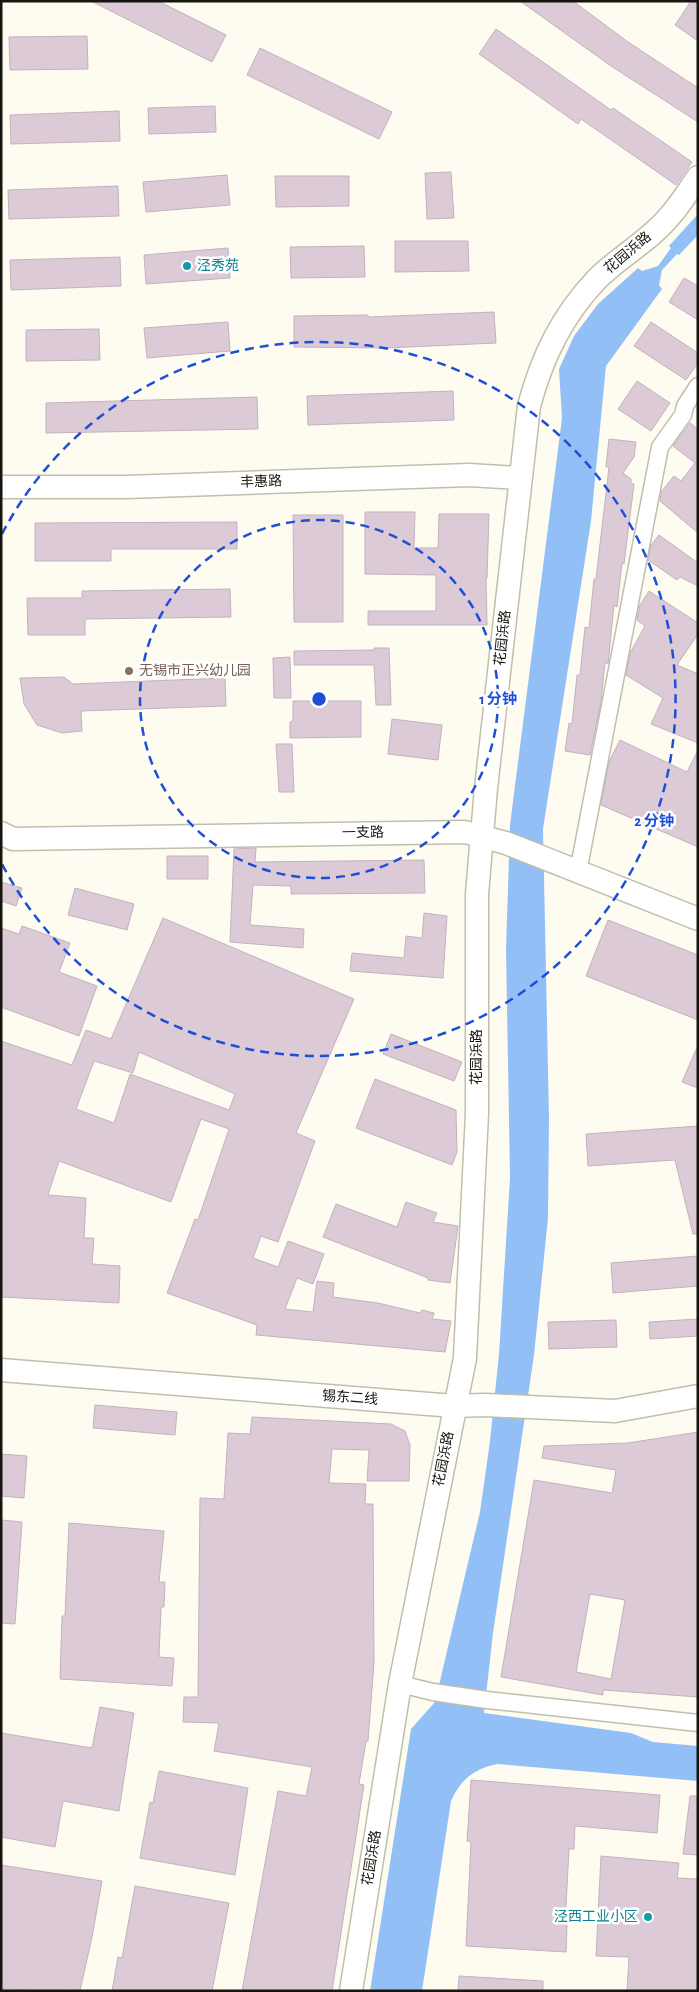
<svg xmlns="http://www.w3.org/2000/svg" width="699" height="1992" viewBox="0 0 699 1992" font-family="'Alegreya Sans','Noto Sans SC',sans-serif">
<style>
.water{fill:#93bff7}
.building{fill:#dccad7;stroke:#c3b2be;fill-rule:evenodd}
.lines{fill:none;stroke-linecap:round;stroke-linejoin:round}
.street-casing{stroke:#c1beac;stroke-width:19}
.secondary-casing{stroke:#c1beac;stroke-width:25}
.street{stroke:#fff;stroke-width:16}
.secondary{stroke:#fff;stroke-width:22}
.ring{fill:none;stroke:#1d4ed8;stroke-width:2.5;stroke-dasharray:9 6}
.culture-dot{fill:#0f9aa8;stroke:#fff;stroke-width:2}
.education-dot{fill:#8d6e63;stroke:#fff;stroke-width:2}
.labels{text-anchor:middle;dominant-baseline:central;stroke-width:5;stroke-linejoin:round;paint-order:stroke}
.street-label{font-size:14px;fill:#16150e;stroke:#fff}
.culture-label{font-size:14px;fill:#0d838f;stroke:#fff;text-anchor:start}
.education-label{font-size:14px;fill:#785e54;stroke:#fff;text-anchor:start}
.centre{fill:#1d4ed8;stroke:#fff;stroke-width:2.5}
.ring-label{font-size:15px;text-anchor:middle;font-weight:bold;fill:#1d4ed8;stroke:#fff;stroke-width:5;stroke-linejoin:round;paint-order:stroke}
</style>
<rect width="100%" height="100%" fill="#fefcf1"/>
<path class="water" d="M698 214V235L679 255 677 254 662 270 659 285 662 289 606 366 591 521 543 829 549 1117 548 1218 534 1355 493 1633 484 1713 631 1733 653 1742 698 1746V1781L497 1764C474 1769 461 1779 451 1801L422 1991H370L411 1729 435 1702 480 1512 490 1441 499 1354 510 1178 506 949 510 825 562 418 559 369 574 336 598 304 638 268 642 271 658 266 671 248 669 246Z"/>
<path class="building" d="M91 1H158L226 35 212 62Z
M520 1H573L628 42 698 88V122L611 66Z
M691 1H698V41L675 25Z
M496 29 611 110 613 108 692 162 676 185 581 119 578 124 479 54Z
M87 36 88 69 10 70 9 37Z
M260 48 392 112 379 139 247 75Z
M215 106 216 132 149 134 148 108Z
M119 111 120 141 11 144 10 115Z
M451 172 454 218 427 219 425 173Z
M227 175 230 205 146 212 143 182Z
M275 176H349V206L276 207Z
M118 186 119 216 9 219 8 190Z
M395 241H468L469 271 395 272Z
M364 246 365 277 291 278 290 247Z
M228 248 230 278 146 284 144 255Z
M120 257 121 286 11 290 10 260Z
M684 278 698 286V320L669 302Z
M494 312 496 343 387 348 294 347V316L368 315V317Z
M228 322 230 351 147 358 144 328Z
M651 322 698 353V363L686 380 634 346Z
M99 329 100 360 26 361V330Z
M637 381 670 403 651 431 618 409Z
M453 391 454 420 308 425 307 396Z
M257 397 258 429 46 433V403Z
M690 423 698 429V533L660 501 661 492 674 476 681 481 695 463 673 446Z
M609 439 636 442 634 457 623 473 631 479V483L634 484 624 564 622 563 617 607 614 605 608 664 605 662 601 702 590 755 565 751 569 723 572 724 577 675H580L585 627 589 628 594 579H596L609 467H606Z
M365 512H415L414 548H438L439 514H489L487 578H486L487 625H368V611H436V575L365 574Z
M293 515H343V622H294Z
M237 522V549H111V561H35V523Z
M659 535 698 563V586L680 577 677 580 648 560 651 545Z
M230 589 231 617 85 619V635H28L27 598H82V591Z
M649 591 698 623V634L677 665 698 674V743L651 724 663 698 626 675 630 653 645 626 637 620 640 605Z
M374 648H389L391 705H376L374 665H294V651L374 650Z
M290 657 291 698H274L273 658Z
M64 677 73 684 225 678 226 706 81 711 82 731 62 733 37 725 24 704 20 678Z
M293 701H361V737L290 738V722L293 721Z
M392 719 442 725 438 760 388 754Z
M620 740 687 772 698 750V847L601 805 609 762Z
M276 744H292L294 792H279Z
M256 848 255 862 424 860 425 893 291 894V886L253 885 250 925 304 929 303 948 230 942 234 849Z
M167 856H208V879H167Z
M1 882 22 888 16 906 1 901Z
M75 888 134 904 127 930 68 915Z
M424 913 447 916 443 978 350 971 352 953 404 958 406 936 422 938Z
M163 918 354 999 296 1133 315 1141 278 1242 261 1236 253 1258 278 1267 288 1241 324 1254 313 1284 297 1278 285 1309 313 1312 317 1281 334 1283 333 1297 378 1303 420 1313 422 1310 434 1313 432 1319 451 1321 445 1352 256 1335 257 1325 167 1293 195 1219 198 1220 229 1129 201 1119 171 1202 59 1161 48 1195 86 1198 84 1238H94L92 1264 120 1266 119 1303 1 1297V1041L72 1065 86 1030 111 1039ZM139 1052 235 1094 229 1110 130 1074 114 1123 76 1109 94 1061 133 1073Z
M608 920 698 955V1020L586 976Z
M22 926 70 943 59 972 97 986 79 1036 1 1007V928L19 934Z
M391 1034 462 1062 454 1081 383 1054Z
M698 1045V1088L682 1082Z
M375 1079 456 1110 457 1152 452 1165 356 1128Z
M698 1126V1234H693L675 1160 588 1166 586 1134Z
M406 1202 437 1213 433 1222 458 1226 450 1283 428 1280V1278L323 1237 336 1204 397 1227Z
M698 1256V1286L613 1293 611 1263Z
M698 1319V1336L650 1339 649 1322Z
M616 1320 617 1347 549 1349 548 1322Z
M95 1405 177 1412 175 1435 93 1428Z
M252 1417 391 1424 405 1431 410 1445 409 1481H367L369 1450 332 1449 329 1483 366 1484 365 1504H373L374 1662 368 1741H366L359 1784 364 1785 332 1991H242L278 1791 306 1796 312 1767 214 1751 219 1723 183 1722 184 1697H198L200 1498 224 1499 228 1433 250 1434Z
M698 1432V1697L603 1690V1695L501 1677 534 1480 612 1493 616 1470 542 1458 544 1446 628 1443ZM590 1594 625 1600 611 1679 576 1672Z
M1 1454 27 1456 24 1498 1 1496Z
M1 1520 22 1522 15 1624 1 1623Z
M69 1523 164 1531 159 1582H165L164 1607H161L159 1657 174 1658 172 1686 60 1679 62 1616H65Z
M100 1707 134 1713 119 1811 63 1801 55 1847 1 1837V1733L92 1748Z
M159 1771 248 1788 235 1875 140 1858 150 1802 153 1803Z
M471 1780 660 1795 657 1833 575 1826 574 1849H569L565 1925H567L566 1952 466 1946 471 1842 467 1841Z
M690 1796H698V1855L683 1854Z
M601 1856 679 1863 677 1878 698 1879V1991H627L629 1957 596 1956Z
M1 1865 102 1881 92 1937 80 1991 1 1989Z
M135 1886 229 1903 212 1991H112L118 1957 122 1958Z
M459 1976 543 1981V1991H458Z"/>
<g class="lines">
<g class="street-casing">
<path id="street" d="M578 872 660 447 683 415 685 406 698 386
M400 1684 433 1692 487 1700 698 1723"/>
</g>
<g class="secondary-casing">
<path id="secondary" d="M1 487H127L469 475 520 478
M1 833 13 839 465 832 506 843 698 919
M1 1370 454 1406 485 1405 615 1411 698 1396
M351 1991 400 1684 465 1358 477 1113V894L486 788 529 406C542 357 562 316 597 279 619 257 649 241 669 217 680 205 689 190 698 177"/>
</g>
<use href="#street" class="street"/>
<use href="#secondary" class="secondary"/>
</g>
<g class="ring">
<circle cx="319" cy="699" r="179"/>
<path d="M2 534A357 357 0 1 1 2 864"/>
</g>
<g class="culture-dot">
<circle cx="187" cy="266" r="5"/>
<circle cx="648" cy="1917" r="5"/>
</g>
<circle class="education-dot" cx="129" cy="671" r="5"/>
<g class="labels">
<g class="street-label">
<text transform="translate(628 253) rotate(-40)">花园浜路</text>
<text transform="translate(261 482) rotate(-2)">丰惠路</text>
<text transform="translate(503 638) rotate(-84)">花园浜路</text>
<text transform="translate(363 833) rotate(-1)">一支路</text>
<text transform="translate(477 1057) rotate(-90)">花园浜路</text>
<text transform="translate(350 1398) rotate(4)">锡东二线</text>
<text transform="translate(444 1459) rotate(-79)">花园浜路</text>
<text transform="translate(372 1858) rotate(-81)">花园浜路</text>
</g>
<g class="culture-label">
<text x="197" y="266">泾秀苑</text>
<text x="638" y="1917" text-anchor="end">泾西工业小区</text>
</g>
<g class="education-label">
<text x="139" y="671">无锡市正兴幼儿园</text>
</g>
</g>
<circle cx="319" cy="699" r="8" class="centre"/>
<g class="ring-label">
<text x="498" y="704">1 分钟</text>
<text x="654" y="826">2 分钟</text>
</g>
<rect width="699" height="1992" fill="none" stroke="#16150e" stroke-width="5"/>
</svg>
